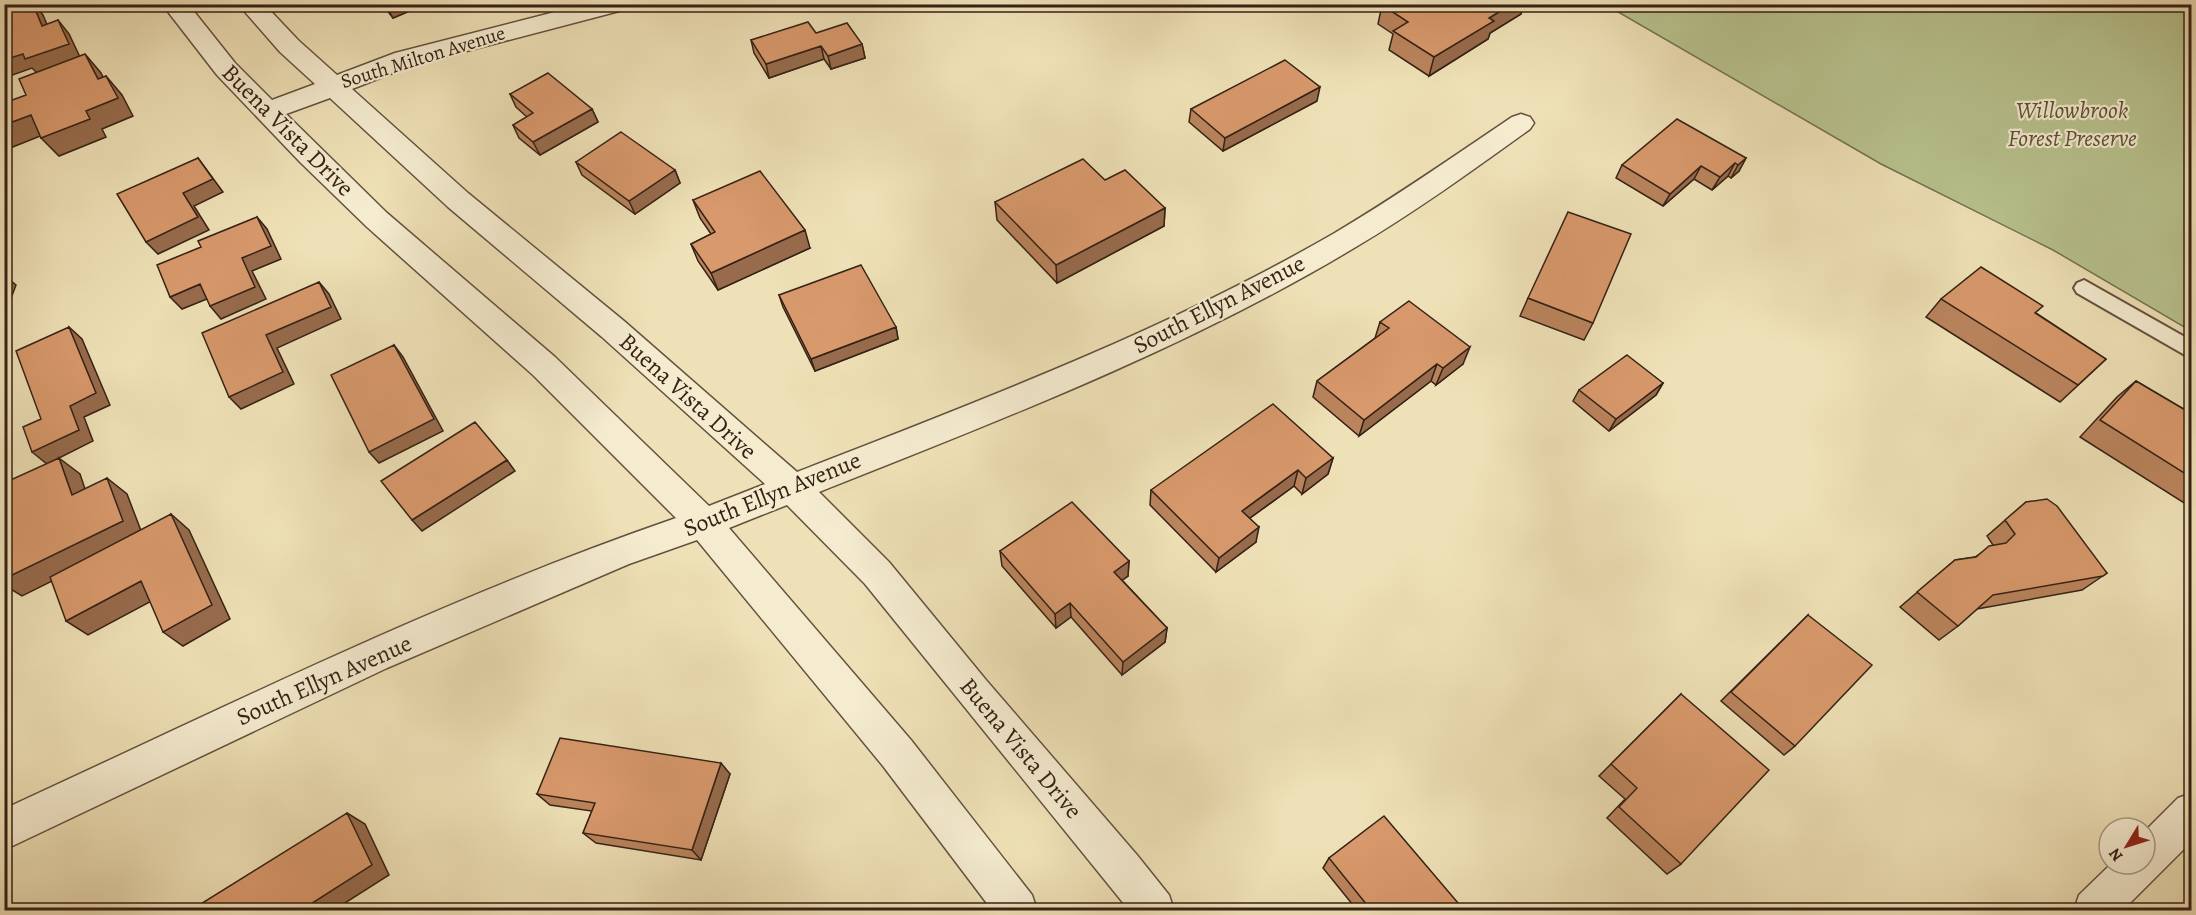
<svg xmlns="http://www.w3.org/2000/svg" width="2196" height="915" viewBox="0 0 2196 915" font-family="Alegreya,serif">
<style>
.green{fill:#b8c38f;stroke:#767252;stroke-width:1.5}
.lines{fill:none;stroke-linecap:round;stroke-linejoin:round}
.service-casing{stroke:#64513e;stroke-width:4}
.minor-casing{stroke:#64513e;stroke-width:3}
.service{fill:#f5ecd0;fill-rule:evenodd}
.minor{fill:#f5ecd0;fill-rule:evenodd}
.wall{fill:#ba845d;stroke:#352116;stroke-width:1.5}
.shaded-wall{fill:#976b4c;stroke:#352116;stroke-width:1.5}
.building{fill:#d8996c;stroke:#352116;stroke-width:1.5}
.labels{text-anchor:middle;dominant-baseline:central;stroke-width:4.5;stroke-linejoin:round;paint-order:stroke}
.far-street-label{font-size:20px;fill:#352116;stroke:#f5ecd0}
.park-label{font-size:24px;font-style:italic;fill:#5c523a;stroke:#f5ecd0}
.street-label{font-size:24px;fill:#352116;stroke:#f5ecd0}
</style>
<rect width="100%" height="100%" fill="#efe1b7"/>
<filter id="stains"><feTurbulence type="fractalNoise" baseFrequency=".00333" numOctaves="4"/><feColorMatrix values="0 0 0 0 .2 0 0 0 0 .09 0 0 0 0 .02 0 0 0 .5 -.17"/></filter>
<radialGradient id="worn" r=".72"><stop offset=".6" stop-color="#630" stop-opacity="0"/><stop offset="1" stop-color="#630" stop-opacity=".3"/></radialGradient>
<path class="green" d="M1606 5H2191V331L2053 250 1881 164Z"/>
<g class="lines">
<g class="service-casing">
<path id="service" d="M2084 280 2192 341V359L2077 293 2074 288 2077 283Z"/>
</g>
<g class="minor-casing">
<path id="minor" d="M162 4H188L235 63 272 100 315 84 280 52 238 4H264L298 40 337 75 395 53 586 4H630L627 9 413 65 352 89 468 193 624 321 797 472C979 401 1163 332 1333 234 1394 198 1453 157 1512 117L1521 114 1530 117 1534 123 1530 129C1473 170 1415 212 1354 248 1186 349 1000 420 819 492L889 562 986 680 1137 855 1169 895 1174 910H1129L865 584 787 505 729 528 911 740 1032 895 1037 910H992L883 766 697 540 629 564 387 668 4 850V809C226 707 446 597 676 518L533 375 367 227 300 162 217 75ZM330 98 448 207 602 337 765 484 709 506 555 357 387 213 286 114Z
M2192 793V841L2123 910H2074L2079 895 2111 864H2145V831L2178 798Z"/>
</g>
<use href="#service" class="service"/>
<use href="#minor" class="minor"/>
</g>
<path class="wall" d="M382 4H426L393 18Z
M1037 4H1054L1043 10Z
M1384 4H1524L1521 14 1490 33 1488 39 1429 76 1389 50 1393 34 1378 24 1382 5Z
M816 33 862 44 865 58 831 69 824 59 769 78 754 53 751 40Z
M510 94 592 109 598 122 540 155 519 138 513 125 527 117 516 107Z
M1317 101 1223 151 1189 122 1191 109Z
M1746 158 1739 171 1731 178 1728 176 1712 190 1694 179 1663 206 1616 178 1622 165Z
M576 162 675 170 680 183 635 214 582 175Z
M1105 180 1165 208 1164 226 1057 283 997 220 995 202Z
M693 200 810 248 718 290 698 261 691 244 711 234 700 218Z
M779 295 896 327 898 339 815 371 783 307Z
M1528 298 1593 323 1584 340 1520 316Z
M1941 299 2036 313 2106 359 2060 402 1926 317Z
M1380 322 1463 364 1436 385 1431 381 1359 436 1313 397 1317 381 1375 338Z
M2136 381 2192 414V508L2080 437 2117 397Z
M1663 383 1656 395 1609 431 1573 401 1579 390Z
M1333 458 1328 474 1302 494 1294 486 1250 518 1256 542 1216 572 1150 505 1151 490Z
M2026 502 2107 573 2082 590 1977 609 1958 626 1939 640 1900 607 1955 560 1975 557 1993 545 1987 536Z
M1000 551 1129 561 1128 576 1122 580 1167 628 1165 642 1122 675 1071 617 1056 628 1002 566Z
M1808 615 1795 746 1784 755 1721 701Z
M1681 694V864L1667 874 1607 818 1625 799 1599 776Z
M730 774 701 860 596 843 583 833 592 811 550 805 537 794Z
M1329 858 1464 910H1357L1323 868Z"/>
<path class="shaded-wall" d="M33 4H34L43 15 53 39 42 26Z
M385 4H426L393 18Z
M1043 4H1054L1043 10Z
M1512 4H1524L1521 14 1490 33 1488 39 1429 76 1434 57 1489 18Z
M58 20 69 34 80 57 37 73 32 68 4 78V60Z
M862 44 865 58 831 69 828 56Z
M821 46 824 59 769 78 766 64Z
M85 54 101 73 114 98 98 79Z
M106 76 122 95 133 116 102 129 106 137 59 156 41 138 86 111Z
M1320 87 1317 101 1223 151 1225 138Z
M592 109 598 122 540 155 533 142Z
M31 115 48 133 10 148 4 142V125Z
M198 158 223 192 194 206 209 230 158 254 146 242 183 193Z
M1746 158 1739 171 1731 178 1738 165Z
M1735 163 1728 176 1712 190 1720 177Z
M1701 166 1694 179 1663 206 1670 194Z
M675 170 680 183 635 214 629 201Z
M1165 208 1164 226 1057 283 1056 265Z
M257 217 267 229 281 259 252 271 266 299 221 319 210 306 242 258Z
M805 230 810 248 718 290 711 273Z
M4 275 16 285 4 317Z
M319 282 329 294 341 319 277 348 294 384 241 409 229 397 266 335Z
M200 284 212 297 182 309 170 297Z
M69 327 82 339 110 405 84 417 93 441 47 464 32 452 70 406Z
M896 327 898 339 815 371 811 359Z
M394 345 403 357 443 431 379 463 369 452Z
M1470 347 1463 364 1436 385 1443 368Z
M1437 364 1431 381 1359 436 1364 420Z
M1663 383 1656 395 1609 431 1616 419Z
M59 458 80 474 92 510 72 495Z
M1333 458 1328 474 1302 494 1306 478Z
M507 460 515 471 422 531 412 520Z
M1298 470 1294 486 1239 526 1242 511Z
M107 478 127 494 143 536 22 596 4 585V579Z
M171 514 189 530 230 619 183 646 163 632Z
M1259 527 1256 542 1216 572 1219 558Z
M1129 561 1128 576 1114 586V572Z
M141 581 161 596 88 635 66 621Z
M1070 603 1071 617 1056 628 1055 614Z
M1167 628 1165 642 1122 675 1123 662Z
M721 763 730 774 701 860 692 850Z
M347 813 365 824 389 875 334 910H308L306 907Z"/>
<path class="building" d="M24 4H33L42 26 58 20 69 44 25 59 23 54 4 60V11Z
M1384 4H1512L1489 18 1494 21 1434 57 1393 31 1408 22 1382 5Z
M808 22 816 33 847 23 862 44 828 56 821 46 766 64 751 40Z
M85 54 98 79 106 76 118 98 86 111 90 119 41 138 31 115 4 125V103L26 95 19 79Z
M1285 60 1320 87 1225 138 1191 109Z
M548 73 592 109 533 142 513 125 533 113 510 94Z
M1677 119 1746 158 1738 165 1735 163 1720 177 1701 166 1670 194 1622 165Z
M621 132 675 170 629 201 576 162Z
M198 158 213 179 183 193 198 217 146 242 117 194Z
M1083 159 1105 180 1125 170 1165 208 1056 265 995 202Z
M760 171 805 230 711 273 691 244 715 232 693 200Z
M1568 212 1631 234 1593 323 1528 298Z
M257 217 271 246 242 258 255 287 210 306 200 284 170 297 157 265 201 247 198 241Z
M861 265 896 327 811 359 779 295Z
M1981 267 2043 306 2035 313 2106 359 2078 385 1941 299Z
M319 282 331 307 266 335 283 372 229 397 202 333Z
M1409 301 1470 347 1443 368 1437 364 1364 420 1317 381 1389 328 1380 322Z
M69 327 96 393 70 406 79 430 32 452 23 427 41 419 16 351Z
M394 345 434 419 369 452 331 375Z
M1627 355 1663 383 1616 419 1579 390Z
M2136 381 2192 414V478L2100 420Z
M1273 404 1333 458 1306 478 1298 470 1242 511 1259 527 1219 558 1151 490Z
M475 422 507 460 412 520 381 481Z
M59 458 72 495 107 478 123 521 4 579V527L7 526 4 518V483Z
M2047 499 2057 506 2107 573 2103 576 1993 595 1958 626 1917 592 1955 560 1976 557 1989 546 2006 543 2015 534 2005 520 2026 502Z
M1072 502 1129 561 1114 572 1167 628 1123 662 1070 603 1055 614 1000 551Z
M171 514 212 605 163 632 141 581 66 621 50 577Z
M1808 615 1872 665 1795 746 1731 692Z
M1681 694 1769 770 1681 864 1619 807 1637 788 1611 764Z
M560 738 721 763 692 850 583 833 595 803 537 794Z
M347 813 372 865 306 907 308 910H191Z
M1384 816 1464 910H1371L1329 858Z"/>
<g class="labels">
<g class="far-street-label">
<text transform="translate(423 57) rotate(-17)">South Milton Avenue</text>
</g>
<g class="park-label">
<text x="2072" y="110">Willowbrook<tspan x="2072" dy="28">Forest Preserve</tspan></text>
</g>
<g class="street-label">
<text transform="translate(288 130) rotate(45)">Buena Vista Drive</text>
<text transform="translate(1219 304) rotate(-27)">South Ellyn Avenue</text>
<text transform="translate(688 396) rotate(42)">Buena Vista Drive</text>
<text transform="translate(772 494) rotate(-22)">South Ellyn Avenue</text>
<text transform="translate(324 680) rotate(-24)">South Ellyn Avenue</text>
<text transform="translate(1021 748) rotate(50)">Buena Vista Drive</text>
</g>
</g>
<rect width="2196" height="915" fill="none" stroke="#efe1b7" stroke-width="24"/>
<rect x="6" y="6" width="2184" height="903" fill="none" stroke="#352116" stroke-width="3"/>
<rect x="12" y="12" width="2172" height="891" fill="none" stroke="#352116" stroke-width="1.5"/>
<g transform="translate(2127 846) rotate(232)"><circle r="28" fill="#f5ecd0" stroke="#a89b86" stroke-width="1.5"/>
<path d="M0-4.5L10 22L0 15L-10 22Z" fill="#8f2418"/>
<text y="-9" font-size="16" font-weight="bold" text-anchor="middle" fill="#352116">N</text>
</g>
<rect width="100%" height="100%" filter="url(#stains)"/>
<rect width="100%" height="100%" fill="url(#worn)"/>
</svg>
